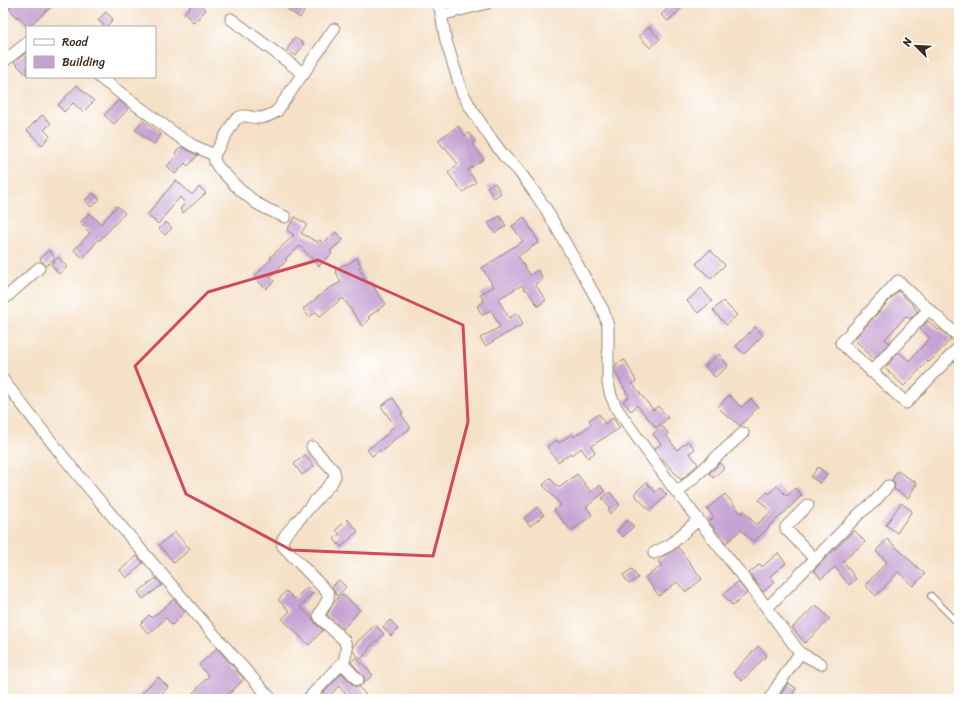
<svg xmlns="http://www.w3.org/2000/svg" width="962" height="702" viewBox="0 0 962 702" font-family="Sriracha,sans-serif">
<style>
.building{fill:#c6a3d3}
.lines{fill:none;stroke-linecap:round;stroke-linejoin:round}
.service-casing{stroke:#988672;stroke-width:8}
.minor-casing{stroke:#988672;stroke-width:13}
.service{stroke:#fff;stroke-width:5.5}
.minor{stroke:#fff;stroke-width:11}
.marked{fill:none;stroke:#d1495b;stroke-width:3;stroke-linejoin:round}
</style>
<rect width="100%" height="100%" fill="#fff"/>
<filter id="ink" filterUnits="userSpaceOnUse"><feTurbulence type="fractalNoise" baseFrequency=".025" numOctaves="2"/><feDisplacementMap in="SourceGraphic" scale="8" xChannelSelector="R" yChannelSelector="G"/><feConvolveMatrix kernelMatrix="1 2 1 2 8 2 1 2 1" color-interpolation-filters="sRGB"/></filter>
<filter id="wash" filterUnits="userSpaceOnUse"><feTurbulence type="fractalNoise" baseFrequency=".012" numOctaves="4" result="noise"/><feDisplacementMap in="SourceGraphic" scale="16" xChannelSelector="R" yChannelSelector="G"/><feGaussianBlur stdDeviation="0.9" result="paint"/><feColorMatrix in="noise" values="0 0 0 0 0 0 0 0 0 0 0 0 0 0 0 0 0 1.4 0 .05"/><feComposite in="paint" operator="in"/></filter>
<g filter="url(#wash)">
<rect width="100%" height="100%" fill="#f5e1c7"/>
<g id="blocks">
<path class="building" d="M15 3H55L28 27 18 16 17 18 9 8Z
M194 3H199L206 10 194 23 184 13Z
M293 3H309L300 18 288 10Z
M673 3H687L668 21 661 15Z
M106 12 113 19 106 27 98 20Z
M649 27 660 39 650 48 639 36Z
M294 38 304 43 296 56 287 50Z
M27 52V75L14 62Z
M77 85 94 101 83 112 73 103 64 112 58 105Z
M119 100 128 109 114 124 104 115Z
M42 115 51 123 44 130 50 136 42 145 27 130Z
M142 120 161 134 154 144 135 130Z
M458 126 465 136 469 133 475 141 472 143 484 159 468 170 476 182 463 192 448 173 458 164 445 147 444 148 438 140Z
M181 147 198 155 188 166 185 163 175 174 167 166 177 155 175 153Z
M176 180 192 195 199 187 206 193 183 213 180 209 185 203 180 197 158 224 147 215Z
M495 183 501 193 494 198 487 187Z
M93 193 100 199 91 207 85 200Z
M117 206 125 213 100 240 99 239 83 258 74 250 90 233 80 223 89 213 101 224Z
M500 216 506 226 495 233 488 223Z
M295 217 307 224 301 233 317 242 320 240 323 243 336 232 343 240 330 251 332 253 319 266 300 246 285 259 287 260 270 277 274 281 266 289 254 277 272 258 270 257 277 251 294 235 287 230Z
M524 217 539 242 518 256 530 275 538 270 543 279 535 284 546 300 538 306 526 289 525 290 522 285 498 299 509 318 517 313 523 324 485 346 480 338 500 327 491 310 482 315 477 306 484 302 480 294 494 287 482 268 499 257V256L523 241 512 226Z
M166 222 172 228 165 235 159 229Z
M49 250 55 257 46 266 40 259Z
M710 250 725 265 711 279 696 264Z
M58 257 67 267 59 274 51 264Z
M357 258 361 266 359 268 368 284 371 282 380 297H381L386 304 368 317 370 319 362 326 343 298 320 316 316 312 309 317 303 309 328 289 341 282 335 270 345 264 346 265Z
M701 288 712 301 698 313 687 301Z
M898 291 915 307 914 308 918 311 910 319 906 316 885 339 889 343 874 359 854 339Z
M723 301 737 315 726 325 713 310Z
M928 321 938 330 939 329 951 339 929 362 928 361 904 386 885 368 899 352 909 361 930 338 920 329Z
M755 327 763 335 744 354 736 346Z
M719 354 728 366 715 377 705 366Z
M625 360 636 381 632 383 653 410 658 406 668 418 656 428 637 405 631 411 623 401 629 397 615 372V368L616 367V364Z
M729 395 741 407 751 399 758 407 740 426 730 417 729 418 718 407Z
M393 398 403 413 401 414 411 428 391 442 392 443 381 452 380 450 372 456 367 450 390 432 389 430 395 426 381 406Z
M599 414 605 424 613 418 620 428 591 446 595 452 588 458 581 448 572 455 571 453 558 462 547 447 557 440 559 443 572 434 574 437 592 424 589 420Z
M662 426 668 433 666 435 677 450 688 441 695 449 689 453 698 464 681 480 662 458 661 459 654 449 661 444 653 434Z
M305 455 314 466 302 475 294 464Z
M720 463 724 468 713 478 709 473Z
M818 467 827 474 820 483 811 477Z
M897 471 917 483 908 498 894 489 895 484 892 480Z
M577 474 591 492 600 485 605 492 586 507 592 515 571 531 554 510 561 505 543 485 550 478 559 488Z
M646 482 655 492 660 488 667 495 650 511 634 494Z
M777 486 787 496 795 488 802 495 785 512 768 527 769 528 753 542 741 530 726 543 709 522 714 517 707 509 725 494 741 513 744 511 756 525 771 512 759 500 767 492 769 494Z
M610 492 620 505 609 514V507L602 498Z
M901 503 912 511 897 533 886 525Z
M537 507 544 515 530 526 524 518Z
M347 519 358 531 341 547 334 539 340 534 336 530Z
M627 520 634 526 623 537 617 531Z
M854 530 865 542 843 561 856 579 849 585 835 567 821 579 814 570Z
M175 532 190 549 174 563 159 545Z
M887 539 925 574 913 586 898 572 876 596 865 585 887 562 876 551Z
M678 547 702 579 686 592 677 582 659 596 645 577 662 566 658 561 662 557 673 551Z
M778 553 786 563 770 576 775 582 763 592 749 573 760 564 762 567Z
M137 556 143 563 126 578 120 570Z
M632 569 638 578 629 584 623 575Z
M156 578 162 585 143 599 138 592Z
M339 580 346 587 337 596 332 587Z
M738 582 747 593 733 606 723 595Z
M307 587 313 593 300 607 313 619 316 624 323 630 309 645 282 619 290 611 278 600 286 591 295 599Z
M342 594 360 610 343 629 327 615 334 602Z
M174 599 185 612 172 625 166 618 149 634 140 624 149 615 152 618Z
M816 605 830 619 805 643 792 628Z
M390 620 398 629 391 636 383 627Z
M375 625 384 634 368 649 369 650 361 659 353 652V646Z
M758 646 767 655 742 681 733 673Z
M217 648 244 679 224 699H197L192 694 209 676 199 665Z
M356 657 373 675 364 683 365 679 363 676 351 662Z
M342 673 353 685 356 687H360H359L366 695 361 699H350L339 686 326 699H318Z
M158 677 168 687 157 699H136Z
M788 683 796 688 790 699H778Z"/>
</g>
</g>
<g filter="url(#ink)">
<use href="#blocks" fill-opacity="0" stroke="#988672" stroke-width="1"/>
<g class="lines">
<g class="service-casing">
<path id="service" d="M931 596 959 624"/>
</g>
<g class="minor-casing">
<path id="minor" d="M436 3 440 8 446 41 462 92 472 110 492 140 504 156 518 170 530 186 546 209 603 310 608 326V383L611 396 617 409 672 486 767 608 800 653 821 664
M441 15 487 3
M231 19 304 74
M3 62 27 43
M99 77 178 136 192 145 214 155
M285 217 267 209 256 203 237 187 218 167 215 162 214 155 235 120C245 113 247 117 258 118 265 118 271 115 277 111L334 29
M3 300 39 268
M959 337 898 281 841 343 906 403 959 347
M871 372 929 309
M3 380C24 407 44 433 65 459 132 541 201 620 271 699
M312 447 334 471 335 476 332 482 286 534C283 539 281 541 283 546L328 593C330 601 322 607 319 615L321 619 344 640C349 649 345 656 343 665
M677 493 743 433
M808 505 786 527V529L815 559
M654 553 670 545 698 520
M767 608 860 513 874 502 888 486
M308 699 340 665 345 666 358 680
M770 699 776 688 800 653"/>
</g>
<use href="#service" class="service"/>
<use href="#minor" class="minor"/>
</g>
</g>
<path class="marked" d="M318 260 463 325 468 422 433 556 291 550 186 494 135 366 208 292Z"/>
<rect width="962" height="702" fill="none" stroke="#fff" stroke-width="16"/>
<rect x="26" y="26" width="130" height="52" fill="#ffffff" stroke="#b1aaa5"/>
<rect x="34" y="39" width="20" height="6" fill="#ffffff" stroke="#b1aaa5"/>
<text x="62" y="46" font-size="12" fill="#3b2a1e">Road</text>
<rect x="34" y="56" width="20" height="12" fill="#c6a3d3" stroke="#b1aaa5"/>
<text x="62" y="66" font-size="12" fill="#3b2a1e">Building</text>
<g transform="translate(916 46) rotate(294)" stroke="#ffffff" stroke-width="3" paint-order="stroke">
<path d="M0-3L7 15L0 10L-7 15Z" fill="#3b2a1e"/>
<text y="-6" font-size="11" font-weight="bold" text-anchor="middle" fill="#3b2a1e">N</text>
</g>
</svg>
